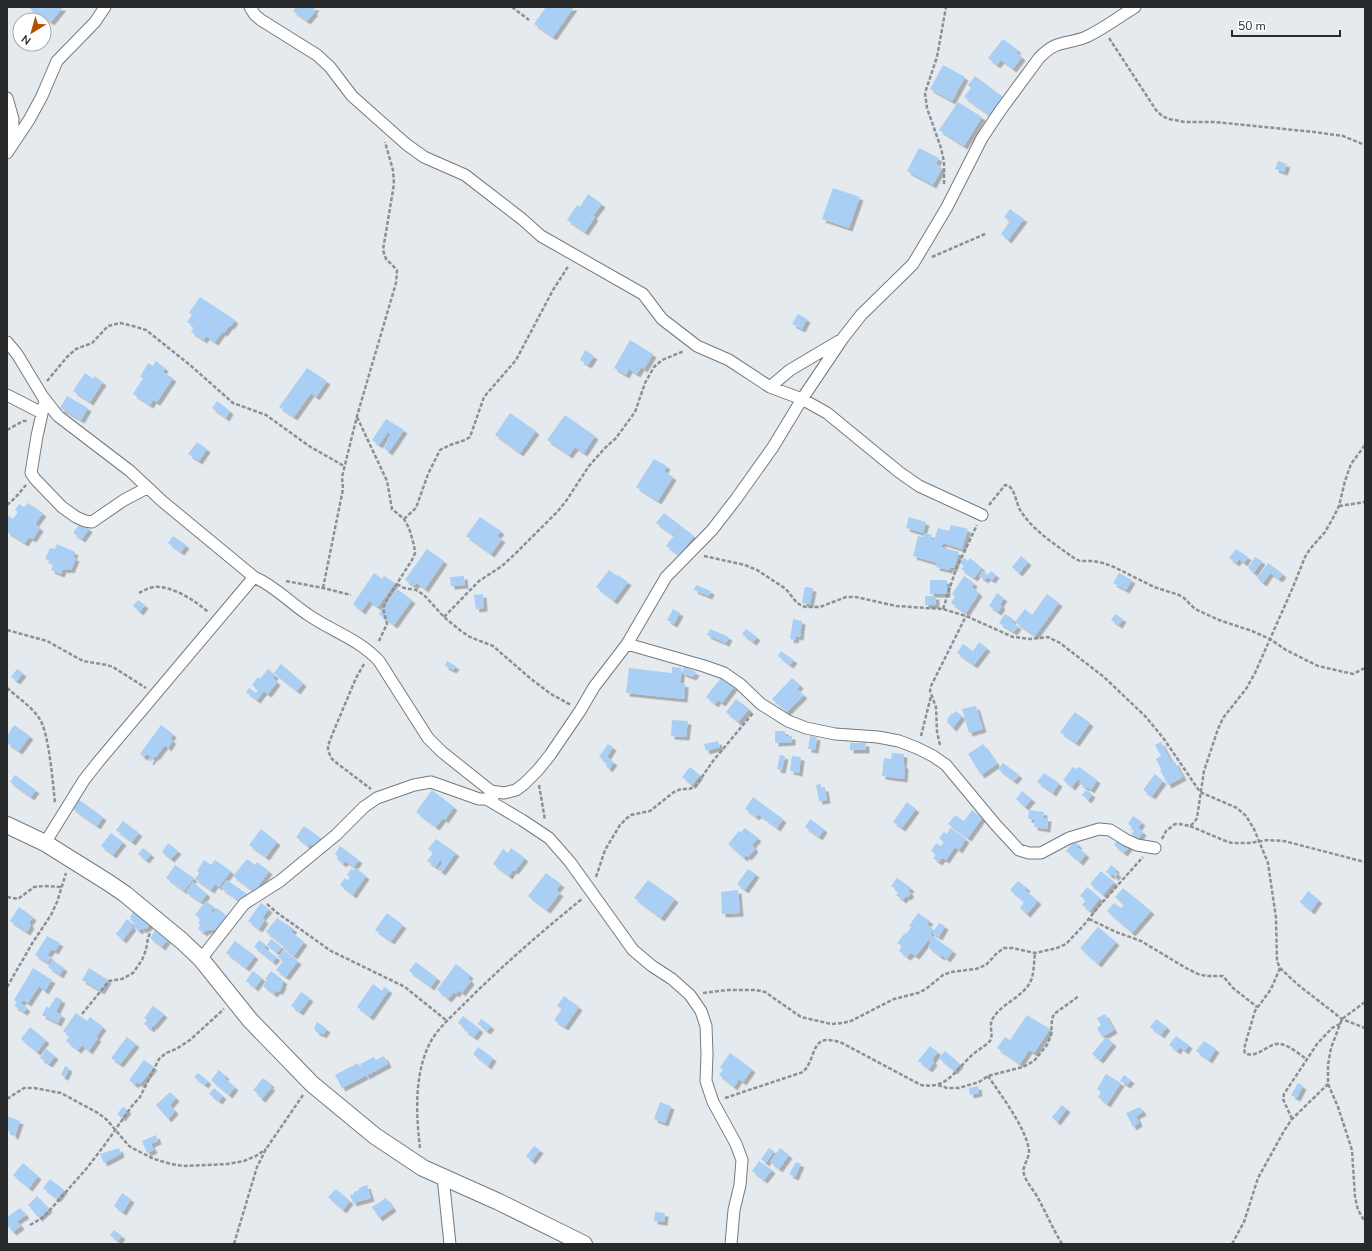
<svg xmlns="http://www.w3.org/2000/svg" width="1372" height="1251" viewBox="0 0 1372 1251" font-family="'Nunito Sans',sans-serif">
<style>
.building{fill:#a9cff5;filter:url(#shadow)}
.lines{fill:none;stroke-linecap:round;stroke-linejoin:round}
.street-casing{stroke:#757a7e;stroke-width:13}
.secondary-casing{stroke:#757a7e;stroke-width:18}
.path{stroke:#8c9093;stroke-width:2.5;stroke-dasharray:4 2;stroke-linecap:butt}
.street{stroke:#fff;stroke-width:11}
.secondary{stroke:#fff;stroke-width:16}
</style>
<defs>
<filter id="shadow"><feDropShadow dx="3.5" dy="3.5" stdDeviation="0" flood-color="#0004"/></filter>
</defs>
<rect width="100%" height="100%" fill="#e5eaef"/>
<path class="building" d="M28 7H63L51 22 37 12 36 13Z
M296 7H316L313 11 315 12 307 21 293 11Z
M546 7H574L553 37 534 24Z
M1003 39 1018 50 1016 52 1022 57 1013 69 1001 60 997 65 988 58Z
M943 65 965 77 952 101 930 89Z
M975 76 1003 97 989 115 964 97 971 88 968 85Z
M958 102 982 117 964 146 939 130Z
M919 148 939 158 936 164 942 168 933 185 907 171Z
M1278 161 1287 164 1284 172 1275 169Z
M833 188 860 197 849 228 822 219Z
M588 194 602 204 593 216 595 217 585 232 567 220 577 205 580 207Z
M1010 209 1024 219 1008 240 1001 234 1010 221 1004 217Z
M200 297 235 320 231 326 230 325 224 333 222 332 215 342 206 336 204 340 191 332 194 327 187 322 192 315 189 313Z
M798 314 807 319 802 329 792 324Z
M630 340 653 354 644 369 641 367 637 374 629 369 626 375 614 368Z
M585 350 594 356 588 365 580 360Z
M156 361 165 368 163 372 173 378 157 402 153 400 150 405 133 394 143 378 140 377 148 363 153 366Z
M307 368 327 381 316 397 311 393 294 417 279 407Z
M85 373 93 379 94 376 103 382 90 402 73 391Z
M67 396 88 408 81 420 60 408Z
M217 401 230 411 226 418 212 408Z
M510 413 536 431 520 453 495 435Z
M565 415 595 436 584 453 575 447 569 455 547 440Z
M386 419 404 430 389 452 384 448 388 441 387 440 391 434 388 432 379 445 372 440Z
M197 442 207 449 199 461 188 454Z
M654 459 667 466 664 471 673 477 658 501 636 487Z
M28 503 43 513 35 524 40 528 33 539 29 537 25 543 7 532V519L9 516 13 519 18 512 15 510 19 504 24 507Z
M664 513 680 525 673 535 656 523Z
M480 517 501 531 497 536 502 539 491 554 466 536Z
M909 517 926 522 923 533 906 528Z
M81 522 89 529 82 539 73 533Z
M951 525 968 529 962 549 943 543 941 547 959 552 954 568 950 567 949 570 936 567 937 563 913 556 918 536 923 537 925 533 932 535 931 539 934 540 938 528 949 531Z
M681 526 694 536 679 555 666 546Z
M173 536 186 545 181 552 168 543Z
M57 544 75 552 73 557 76 558 71 570 68 569 67 570 63 569 61 574 51 570 53 565 49 563 50 561 45 559 50 548 55 549Z
M427 549 444 561 425 589 417 583 414 586 405 580Z
M1236 549 1248 557 1244 563 1239 559 1236 563 1229 558Z
M1021 556 1028 562 1019 573 1012 567Z
M1255 557 1262 561 1254 573 1248 568Z
M964 558 968 561 970 558 982 568 974 578 961 569 964 566 960 563Z
M1268 563 1283 574 1279 579 1270 573 1263 583 1257 578Z
M609 570 617 576 618 575 628 582 614 601 596 587Z
M983 571 987 575 991 571 996 575 992 580 987 577 985 580 979 576Z
M374 573 382 579 384 576 395 583 378 607 369 601 362 611 353 604Z
M1119 573 1132 580 1126 590 1113 583Z
M464 576 465 585 451 586 450 577Z
M964 576 974 583 972 587 979 593 966 613 951 603 955 596 952 594Z
M930 580H947V594H930Z
M696 585 711 591 709 596 694 590Z
M805 587 813 588 810 604 802 603Z
M397 589 412 600 394 625 379 614Z
M997 593 1004 598 1000 604 1002 606 998 612 989 606Z
M483 594 484 608 476 609 474 595Z
M1047 594 1059 603 1035 636 1015 622 1025 609 1032 615Z
M925 596H936V605H925Z
M138 600 145 605 140 612 133 606Z
M673 609 680 613 674 624 667 620Z
M1005 614 1013 619 1012 622 1018 626 1014 632 999 623Z
M1115 614 1123 619 1119 625 1111 620Z
M793 619 802 621 800 637 796 636 795 640 790 639Z
M710 629 729 637 726 643 707 635Z
M746 629 757 637 753 642 742 634Z
M979 642 987 648 974 665 957 653 963 644 973 651Z
M781 651 794 660 790 665 778 656Z
M447 661 456 666 453 670 445 666Z
M281 664 303 683 297 691 274 673Z
M672 667 682 668 680 683 685 684 684 699 626 693 629 668 672 673Z
M684 667 696 672 693 677 682 673Z
M17 669 23 673 17 681 11 677Z
M268 669 275 675 273 678 277 682 268 694 264 691 257 700 246 692 249 688 256 693 258 690 252 685 258 677 260 679Z
M721 678 734 687 722 703 718 700 715 704 706 697Z
M792 678 800 685 797 689 804 695 787 712 772 699Z
M736 699 749 709 738 722 726 712Z
M976 706 983 729 969 733 962 709Z
M956 711 962 716 953 728 947 722 948 720 947 719 952 713 953 714Z
M1075 712 1090 723 1076 743 1060 732Z
M672 720 688 721 686 737 671 736Z
M14 725 30 736 19 751 7 743V736Z
M161 725 173 734 170 739 173 740 168 748 165 745 156 757 155 756 150 762 149 760 151 757 147 754 144 757 140 754Z
M775 731H785L786 736H792V742L775 743Z
M810 736 817 737 815 750 808 749Z
M718 741 720 747 706 751 704 744Z
M1161 742 1172 763 1175 762 1183 777 1168 785 1160 770 1161 769 1156 759 1161 756 1155 745Z
M850 743H866V750H850Z
M608 744 613 747 607 757 614 762 609 769 606 766 607 763 599 757Z
M983 744 997 764 981 775 968 754Z
M892 753 904 754 903 765H905L904 779 882 776 884 758 891 759Z
M780 755 785 756 782 770 777 769Z
M792 756 801 757 799 773 790 771Z
M1003 763 1019 775 1014 781 998 769Z
M690 767 700 775 692 785 682 777Z
M1073 767 1077 769 1079 767 1097 780 1091 790 1087 787 1086 788 1079 783 1081 781 1078 779 1072 787 1063 780Z
M1044 773 1059 783 1053 793 1037 782Z
M1155 774 1163 781 1152 796 1143 790Z
M15 775 36 790 31 797 10 782Z
M821 784V788H825L827 800 819 801 816 785Z
M432 790 454 807 445 820 443 818 436 827 416 812Z
M1086 790 1092 794 1088 800 1082 795Z
M1022 791 1032 799 1025 807 1016 799Z
M753 797 783 819 777 828 758 814 756 817 745 809Z
M78 799 103 817 97 826 72 808Z
M907 802 916 809 902 828 893 822Z
M972 810 982 818 968 838 948 824 955 815 964 821Z
M1029 810 1044 812 1043 818H1048L1047 829 1034 827 1035 820 1028 819Z
M1133 816 1142 822 1138 828 1143 832 1138 839 1131 834 1134 831 1131 829 1132 827 1128 824Z
M810 819 824 829 819 837 805 827Z
M123 821 139 833 132 842 116 830Z
M304 826 322 839 315 848 310 844 308 846 296 837Z
M745 828 758 838 752 845 755 849 748 857 746 855 744 858 728 844 739 831 741 832Z
M950 828 966 839 959 850 955 847 946 860 942 858 939 862 933 858 936 855 931 851 936 843 941 846 944 842 939 838 944 832 947 834Z
M261 829 277 842 266 857 249 845Z
M111 833 123 842 113 855 101 846Z
M436 839 456 853 442 872 438 869 443 862 440 860 436 867 427 861 433 853 428 849Z
M1119 839 1129 847 1124 853 1114 845Z
M1074 841 1079 845 1077 847 1086 854 1080 862 1066 851Z
M168 843 178 851 171 859 162 852Z
M340 846 359 860 354 867 345 861 343 864 337 859 338 857 335 854Z
M143 848 151 854 146 860 138 854Z
M511 848 525 858 515 871 513 870 509 876 493 864 503 849 508 853Z
M247 859 255 865 257 862 269 871 254 892 233 876Z
M204 860 211 865 215 860 231 871 219 887 215 884 211 890 195 879 199 873 197 871Z
M175 865 194 878 184 891 166 878Z
M1111 865 1116 869 1115 871 1118 874 1115 877 1112 874 1111 876 1106 872Z
M356 868 366 876 353 895 340 885 345 878 348 880 350 877 347 875 351 869 354 870Z
M748 869 756 874 745 890 737 884Z
M1101 871 1114 882 1103 895 1090 884Z
M546 873 561 884 556 890 560 893 547 910 528 896Z
M897 878 911 888 908 891 911 893 908 897 906 896 903 900 896 895 899 891 891 886Z
M227 880 247 894 241 902 221 888Z
M648 880 675 899 661 918 634 898Z
M1018 881 1027 888 1025 890 1038 901 1027 914 1020 908 1024 902 1010 890Z
M193 882 207 894 201 902 186 892Z
M1087 887 1100 898 1090 911 1082 905 1086 900 1080 896Z
M1123 888 1151 911 1132 933 1107 911 1114 903 1121 908 1124 905 1115 897Z
M738 890 740 913 722 914 721 892Z
M1308 891 1319 900 1311 911 1300 902Z
M206 901 214 907 211 911 213 913 217 908 227 916 216 930 214 929 212 931 209 929 208 931 206 930 204 933 198 929 200 925 198 923 201 919 195 915Z
M261 903 269 909 262 918 265 920 259 929 248 921Z
M19 907 33 917 29 923 31 925 27 932 10 921Z
M135 909 152 922 146 929 145 928 143 930 141 928 139 931 134 927 136 924 130 920 131 918 130 917Z
M387 913 403 925 391 941 375 930Z
M918 913 930 921 927 924 933 929 930 934 932 935 916 956 911 953 907 957 899 951 902 946 897 943 905 933 906 934 911 927 909 926Z
M277 918 294 929 291 932 304 942 294 956 283 948 284 946 266 932Z
M127 919 132 923 131 925 133 927 123 940 116 934Z
M939 923 945 926 939 937 932 933Z
M1098 927 1116 942 1098 964 1080 948Z
M155 931 167 940 162 947 150 938Z
M47 936 60 943 55 951 52 949 47 955 51 957 48 963 35 955Z
M932 936 953 951 947 959 942 955 941 957 928 947 931 942 929 941Z
M271 939 282 947 277 953 267 945Z
M259 940 266 945 264 948 277 957 273 962 254 947Z
M235 941 255 956 246 968 226 953Z
M283 950 298 961 286 977 276 970 283 961 278 957Z
M52 960 64 968 60 975 48 967Z
M416 962 437 978 431 987 409 971Z
M456 964 470 975 468 978 471 981 462 993 459 990 456 994 454 992 448 999 437 990Z
M33 968 52 980 45 991 39 986 28 1003 23 1000 21 1003 27 1008 24 1012 14 1006 17 1002 14 1000Z
M89 968 108 980 101 991 82 980Z
M253 971 262 978 255 988 246 981Z
M271 971 284 981 282 984 283 985 279 992 277 990 274 994 263 986 267 980 265 979Z
M373 984 382 991 384 987 389 990 370 1017 357 1007Z
M301 992 310 998 300 1012 291 1006Z
M564 996 579 1007 565 1027 554 1020 562 1009 557 1006Z
M56 997 62 1000 56 1012 62 1015 58 1023 42 1015 47 1006 49 1008Z
M153 1006 164 1014 154 1026 153 1025 151 1029 144 1024 147 1020 144 1018Z
M76 1013 87 1021 90 1017 103 1027 96 1037 98 1038 89 1051 82 1045 78 1050 66 1041 70 1036 63 1031Z
M1105 1014 1114 1030 1102 1037 1097 1028 1101 1025 1097 1018Z
M1027 1015 1050 1029 1034 1053 1029 1050 1020 1064 997 1048 1005 1037 1010 1040Z
M463 1016 480 1029 474 1037 464 1030 465 1028 458 1023Z
M481 1019 491 1026 487 1031 478 1024Z
M1156 1019 1167 1027 1161 1035 1150 1027Z
M317 1022 327 1029 323 1035 321 1033 320 1034 314 1030 315 1029 314 1028Z
M30 1027 46 1040 37 1052 21 1039Z
M1176 1036 1189 1045 1185 1051 1180 1047 1177 1051 1169 1045Z
M127 1037 136 1044 120 1064 111 1058Z
M1106 1037 1113 1043 1100 1060 1092 1054Z
M1204 1041 1216 1049 1209 1060 1196 1051Z
M930 1046 938 1052 932 1060 934 1062 929 1069 918 1061Z
M478 1047 493 1058 488 1066 473 1054Z
M46 1049 55 1056 49 1064 40 1058Z
M945 1051 960 1064 954 1071 939 1058Z
M730 1053 752 1069 743 1082 739 1079 734 1087 719 1075 723 1070 720 1067Z
M384 1056 388 1064 366 1076 360 1064 374 1057 376 1060Z
M144 1060 154 1067 140 1084 137 1082 135 1085 129 1080Z
M358 1063 365 1076 342 1088 335 1075Z
M65 1066 69 1068 65 1077 61 1075Z
M219 1070 226 1076 224 1078 235 1087 229 1095 211 1080Z
M198 1073 208 1081 205 1085 194 1077Z
M1106 1074 1121 1083 1107 1104 1098 1097 1101 1092 1097 1089Z
M1124 1075 1131 1080 1127 1085 1120 1081Z
M263 1078 271 1084 269 1086 272 1087 262 1099 258 1096 259 1094 253 1090Z
M1298 1083 1303 1086 1297 1098 1291 1095Z
M978 1086 979 1093 970 1095 969 1088Z
M214 1088 223 1096 219 1101 209 1094Z
M170 1092 176 1098 170 1105 175 1111 168 1119 156 1105Z
M660 1102 671 1106 665 1123 654 1119Z
M1062 1105 1067 1109 1057 1122 1052 1117Z
M123 1107 128 1110 122 1118 117 1114Z
M1140 1107 1143 1112 1136 1116 1139 1123 1133 1127 1126 1113Z
M7 1116 20 1121 15 1136 12 1135 13 1133 7 1131Z
M156 1135 158 1141 151 1144 154 1150 147 1153 142 1141Z
M534 1146 540 1150 532 1161 526 1156Z
M119 1148 121 1154 104 1163 100 1154Z
M769 1148 774 1151 766 1163 761 1159Z
M780 1148 789 1155 779 1169 770 1162Z
M759 1161 772 1170 764 1180 752 1171Z
M796 1162 801 1164 795 1177 789 1174Z
M23 1163 38 1176 29 1188 13 1175Z
M50 1179 64 1190 57 1199 43 1188Z
M367 1185 371 1198 353 1203 350 1195 354 1194V1192L359 1190V1188Z
M336 1189 350 1201 343 1210 328 1197Z
M122 1193 131 1199 123 1212 114 1206Z
M37 1196 49 1209 39 1218 28 1205Z
M386 1198 393 1208 379 1218 372 1207Z
M20 1208 26 1215 17 1221 21 1226 13 1232 7 1225V1217Z
M655 1212 665 1213 664 1222 654 1221Z
M114 1230 122 1236 118 1241 110 1235Z"/>
<g class="lines">
<g class="street-casing">
<path id="street" d="M250 7 255 15 261 20 317 55 330 67 352 96 406 144 424 157 465 175 522 219 541 236 643 294 662 319 697 346 729 360 770 387 802 399 827 413 899 472 919 486 982 515
M7 98 13 119 12 144
M7 153 29 120 42 96 57 61 95 22 105 7
M7 342 17 354 43 397 58 416 130 471 162 501 254 577C275 586 289 602 307 614 331 631 359 639 379 661L428 738 442 752 491 791 504 793 516 790 524 784 538 770 550 755 580 711 594 687 627 644 666 577 712 530 736 499 773 447 802 399 843 338 861 315 913 264 947 207 982 138 1000 111 1039 58C1057 39 1066 45 1086 37 1103 29 1119 17 1135 7
M770 387 790 370 839 341
M7 395 42 413
M45 400 37 436 31 473 35 479 62 507 76 517 85 521 92 522 124 500 147 488
M627 644 704 666 724 673 740 684 761 704 788 721 806 728 835 734 878 737 899 741 917 748 933 756 946 765 995 824 1019 850 1029 853H1041L1069 838 1099 829 1110 830 1126 840 1137 845 1155 848
M488 800 522 820 549 838 570 862 633 950 652 966 672 979 690 995 701 1011 706 1026 707 1054 706 1081 713 1102 736 1144 742 1160 740 1185 734 1210 731 1244
M45 843 84 780 99 761 254 577
M201 959 244 904 280 881 336 835 364 807 377 798 414 785 431 782 479 799H493
M443 1177 450 1244"/>
</g>
<g class="secondary-casing">
<path id="secondary" d="M7 825 45 843 109 883 125 894 182 941 201 959 250 1020 312 1084 375 1136 423 1168 499 1202 584 1244"/>
</g>
<path class="path" d="M512 7 529 20
M1109 38 1156 110 1162 116 1169 119 1185 122H1215L1314 132 1343 136 1365 145
M944 184V162L941 148 927 108 925 93 937 57 946 7
M932 257 985 234
M47 381 67 357 76 349 92 343 108 326 120 323 133 326 146 330 190 365 233 403 266 415 309 446 344 466
M357 417 387 481 392 509 404 519 409 528 414 545 415 553 412 560 389 596 383 608 387 624 378 643
M7 430 23 421H28
M7 505 15 498 26 485
M989 505 1005 485 1009 486C1016 492 1016 505 1022 513 1035 532 1056 545 1074 558L1080 561H1093L1103 563 1114 567 1154 587 1179 595 1184 598 1195 609 1219 620 1252 631 1270 639 1286 650 1318 666 1353 674 1365 668
M1339 506 1365 502
M404 519 416 508 428 474 440 450 450 445 465 440 470 437 484 397 516 360 553 290 569 265
M704 556 745 565 757 570 786 589 797 603 805 607H820L846 597H856L896 606 943 609 966 616 1013 637 1030 639 1048 637 1060 643 1104 677 1146 717 1164 739 1200 792 1237 808 1246 816 1254 829 1268 863 1276 918 1277 961 1280 968 1297 984 1342 1019 1365 1028
M286 581 323 588 351 595
M397 584 404 588 416 590 424 595 444 617 461 631 470 637 493 646 531 679 551 694 571 705
M323 588 343 489 342 477 357 416 396 283 397 270 386 259 383 250 394 184 393 170 385 142
M139 593C143 591 148 588 154 587 171 585 196 601 208 612
M943 609 956 569 977 525
M444 617 479 581 502 566 516 553 558 511 566 501 589 466 605 448 616 438 635 412 645 383 654 367 662 360 684 351
M7 630 47 641 83 661 107 665 113 667 146 688
M364 664 356 678 332 735 328 746V751L332 759 338 764 371 789
M7 688C17 697 31 706 39 718 49 731 53 785 55 803
M921 736 931 696
M940 745 937 732 936 707 930 691 931 686 966 616
M539 785 545 820
M1190 826 1223 840 1232 843H1249L1268 840 1284 841 1365 862
M1162 839 1166 831 1175 824C1186 823 1190 831 1197 818L1204 771 1218 729 1223 718 1246 689 1255 673 1293 587 1305 557 1310 549 1325 532 1333 518 1339 506 1345 481 1351 464 1365 445
M596 877 605 850 620 825 627 818 631 815 650 811 674 792 681 789H689L695 787 713 761 753 713
M7 897 18 899 34 887 44 886 62 887
M267 904 276 912 331 951 405 987 447 1021
M1089 919 1116 932 1141 941 1186 968 1198 974 1206 976H1223L1233 988 1257 1007
M1280 968 1271 989 1255 1011 1247 1038 1244 1049 1245 1053C1257 1060 1270 1041 1281 1044 1290 1046 1299 1054 1306 1059
M7 987 33 942 51 915 57 902 66 873
M703 993 728 990H756L765 992 801 1017 831 1024 843 1023 851 1021 894 999 918 993 926 989 943 975 951 972 976 969 986 965 997 953 1004 948H1012L1035 953 1057 948 1066 944 1083 926 1099 906 1143 857
M1365 1002 1342 1019 1331 1048 1328 1065V1084L1338 1107 1352 1150 1355 1197 1358 1210 1365 1222
M82 1014 109 981 122 979 133 973 142 960 146 950 148 938 150 933
M988 1076C1000 1094 1027 1129 1029 1151 1029 1161 1020 1167 1025 1177 1028 1184 1034 1191 1038 1198 1046 1213 1053 1229 1062 1244
M938 1085 947 1088H959L979 1082 988 1076 1023 1067 1034 1061 1047 1045 1051 1035 1052 1019 1054 1014 1079 996
M725 1098 803 1072C818 1057 809 1031 842 1043L921 1085C945 1089 953 1074 968 1059 974 1052 983 1048 990 1041 994 1034 988 1026 993 1018 1003 1002 1026 996 1032 978 1034 970 1034 961 1035 953
M7 1099 24 1088H34L61 1093 98 1113 107 1120 129 1146 138 1151 154 1159 171 1164 183 1166 228 1164 244 1161 256 1156 266 1149
M1292 1119 1283 1099 1284 1094 1317 1044 1332 1028 1340 1024
M420 1148C416 1114 414 1074 430 1043 437 1029 453 1015 464 1004 501 967 541 932 582 899
M30 1225 42 1218 50 1210 87 1168 106 1143 132 1106 140 1097 159 1059 166 1053 176 1049 190 1040 224 1009
M234 1244 257 1167 266 1149 303 1095
M1232 1244 1244 1222 1258 1178 1284 1131 1292 1119 1328 1084"/>
<use href="#street" class="street"/>
<use href="#secondary" class="secondary"/>
</g>
<rect width="1372" height="1251" fill="none" stroke="#27292b" stroke-width="16"/>
<g transform="translate(32 32) rotate(217)"><circle r="19" fill="#ffffff" stroke="#a9a9aa"/>
<path d="M0-3L7 15L0 10L-7 15Z" fill="#af5100"/>
<text y="-6" font-size="11" font-weight="bold" text-anchor="middle" fill="#27292b">N</text>
</g>
<path d="M1232 30v6h108v-6" fill="none" stroke="#27292b" stroke-width="2"/>
<text x="1238" y="30" font-size="12" fill="#27292b" stroke="#ffffff" stroke-width="3" paint-order="stroke">50 m</text>
</svg>
